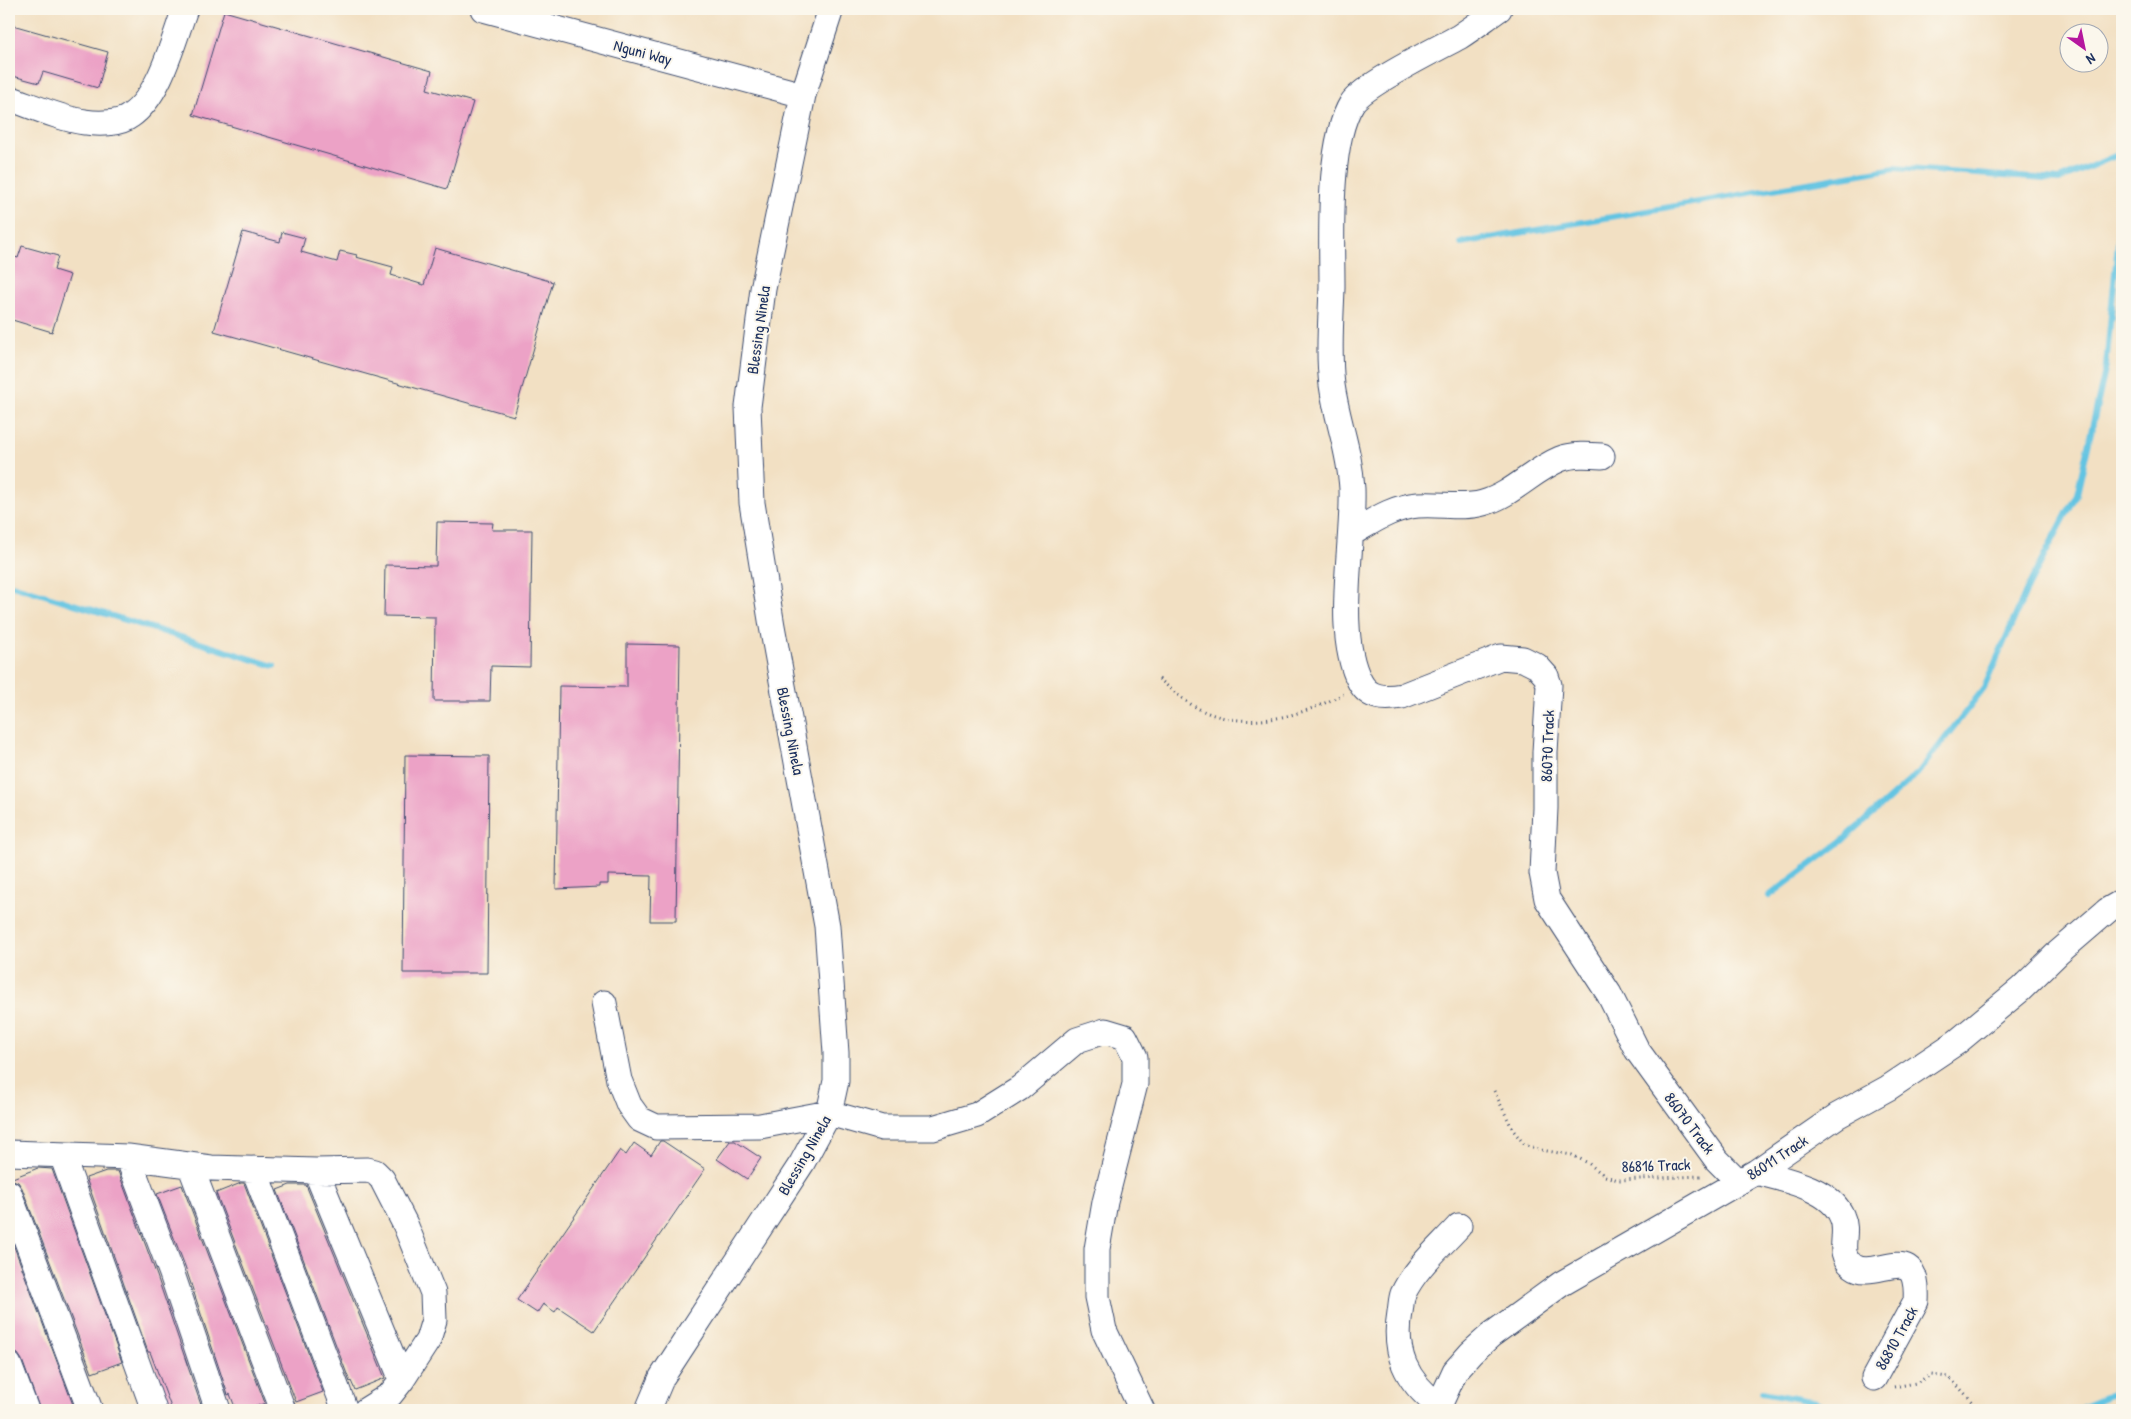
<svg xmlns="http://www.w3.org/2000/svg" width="2131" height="1419" viewBox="0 0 2131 1419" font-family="'Patrick Hand',sans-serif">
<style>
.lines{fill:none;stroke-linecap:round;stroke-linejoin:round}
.stream{stroke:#64c4e2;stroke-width:6}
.building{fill:#eca2c6}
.minor-casing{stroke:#3b4a6d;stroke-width:27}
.path{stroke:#3b4a6d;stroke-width:3;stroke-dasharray:1 4;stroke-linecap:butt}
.minor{stroke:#fff;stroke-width:25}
.labels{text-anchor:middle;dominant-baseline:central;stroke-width:4;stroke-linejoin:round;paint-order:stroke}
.street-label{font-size:16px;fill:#1b2f5e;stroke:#fbf7ec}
</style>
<rect width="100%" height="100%" fill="#fbf7ec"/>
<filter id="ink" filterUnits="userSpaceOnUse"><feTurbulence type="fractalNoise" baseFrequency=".02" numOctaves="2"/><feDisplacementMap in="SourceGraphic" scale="10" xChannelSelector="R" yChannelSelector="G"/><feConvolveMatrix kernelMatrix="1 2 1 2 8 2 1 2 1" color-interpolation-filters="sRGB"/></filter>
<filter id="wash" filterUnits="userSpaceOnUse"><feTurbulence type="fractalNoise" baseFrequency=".0096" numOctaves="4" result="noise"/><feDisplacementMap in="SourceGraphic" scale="20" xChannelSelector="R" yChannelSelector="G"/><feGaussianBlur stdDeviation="1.12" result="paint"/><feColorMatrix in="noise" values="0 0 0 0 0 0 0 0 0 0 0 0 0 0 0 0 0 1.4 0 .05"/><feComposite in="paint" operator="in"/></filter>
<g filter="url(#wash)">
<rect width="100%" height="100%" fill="#f2e0c3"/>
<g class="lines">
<path class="stream" d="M1461 243 1895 168 2059 180 2122 153
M9 584 274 666
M1769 896 1842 841 1918 773 1984 688 2029 585 2077 494 2106 366 2122 201
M1762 1392 1815 1402 1829 1410
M2077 1410 2122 1391"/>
</g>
<g id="blocks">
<path class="building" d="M224 11 432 71 427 89 473 102 447 189 193 115Z
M9 24 108 52 98 88 43 72 39 83 9 75Z
M243 232 280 242 282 232 305 238 301 252 337 262 340 251 357 255 356 257 393 267 391 275 424 285 435 248 553 282 514 416 214 331Z
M22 246 58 256 54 270 70 275 52 332 9 319V255L18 258Z
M437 522 493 523 492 530H532L530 667 491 666 490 701H434L435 617 384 616 385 565 436 566Z
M627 644 680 645 676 921H650L651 876 608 875V884H599V887L556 889 559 686 627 687Z
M405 755 489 756 487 973H403Z
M660 1141H663L705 1169 594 1331 558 1307 555 1312 543 1304 537 1313 517 1300 620 1150 626 1155 634 1143 651 1155Z
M730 1141H735L761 1158 747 1179 717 1159Z
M38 1168 52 1169 122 1362 92 1373 22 1188 18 1182 10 1179Z
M106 1171H118L157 1276 201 1405 188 1410H172L150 1352H148L86 1178Z
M241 1183H244L323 1392 296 1402 216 1193Z
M182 1185 265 1403 245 1410H236L230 1394 228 1395 185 1266 157 1194Z
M290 1185H306L385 1378 355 1390 351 1381 350 1382 277 1190Z
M9 1233 75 1410H40L22 1360 18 1354 9 1351Z"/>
</g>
</g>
<g filter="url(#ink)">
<use href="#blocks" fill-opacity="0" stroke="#3b4a6d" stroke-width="1"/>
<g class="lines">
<g class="minor-casing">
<path id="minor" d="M483 9 803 95
M1499 9C1486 18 1473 28 1459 37 1435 50 1365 84 1352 103 1327 143 1332 239 1332 287 1331 320 1328 353 1332 385 1337 421 1350 451 1352 489 1354 545 1334 633 1360 682 1369 699 1385 699 1402 696L1501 657 1523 659 1537 666 1546 676 1549 685 1545 752V808L1542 873 1547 899 1609 994 1637 1050 1717 1160 1739 1182
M9 98C32 106 61 119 85 122 98 124 120 124 130 116 160 96 173 41 185 9
M1352 533C1373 521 1393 507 1418 505 1439 503 1462 509 1483 503 1512 495 1533 470 1560 459 1573 454 1588 455 1602 456
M604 1003 619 1080 629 1105 639 1119 656 1127 760 1126 829 1113 882 1128H933L977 1115 1020 1088 1077 1040 1105 1031 1125 1037 1135 1057V1084L1105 1202 1097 1249V1297L1104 1330 1142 1410
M9 1153 128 1157 211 1168 316 1171 367 1170 375 1172 382 1179 405 1224 433 1293 434 1320 428 1340 402 1380 390 1395 366 1410
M62 1155 154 1410
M128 1157 171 1271 218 1410
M190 1165 283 1410
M254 1169 345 1410
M316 1171 402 1380
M1756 1172C1782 1179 1831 1188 1842 1217 1850 1234 1835 1253 1853 1266 1875 1283 1920 1236 1916 1301L1874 1378
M9 1193 90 1410
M9 1365 26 1410
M1438 1405C1406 1381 1393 1353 1400 1312 1401 1307 1401 1299 1403 1294 1415 1268 1440 1247 1459 1226
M648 1410 662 1377 802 1163 829 1113 836 1081V1053L827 926 772 626 752 503 748 407 763 289 803 95 831 9
M1437 1410 1455 1371 1471 1353 1491 1335 1561 1284 1756 1172 1837 1116 1888 1088 1957 1042 2021 989 2058 953 2108 910 2122 902"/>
</g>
<path class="path" d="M1159 679C1169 687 1178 696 1189 703 1235 734 1298 719 1343 694
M1494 1091 1513 1130 1524 1144 1541 1150 1572 1155 1588 1163 1605 1176 1618 1180 1701 1176
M1894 1387 1916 1383 1931 1375 1949 1377 1973 1402 1978 1410"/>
<use href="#minor" class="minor"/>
</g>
</g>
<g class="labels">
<g class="street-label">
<text transform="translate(643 52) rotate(15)">Nguni Way</text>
<text transform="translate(758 330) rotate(-82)">Blessing Ninela</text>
<text transform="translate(791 731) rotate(79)">Blessing Ninela</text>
<text transform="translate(1547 746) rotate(-88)">86070 Track</text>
<text transform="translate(1690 1123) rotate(53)">86070 Track</text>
<text transform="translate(804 1155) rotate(-60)">Blessing Ninela</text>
<text transform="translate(1777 1157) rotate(-33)">86011 Track</text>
<text transform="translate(1656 1165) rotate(-2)">86816 Track</text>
<text transform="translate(1896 1338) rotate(-61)">86810 Track</text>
</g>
</g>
<rect width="2131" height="1419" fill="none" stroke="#fbf7ec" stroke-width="30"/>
<g transform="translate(2084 48) rotate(147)"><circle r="24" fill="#fbf7ec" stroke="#a1a7b3"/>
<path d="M0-4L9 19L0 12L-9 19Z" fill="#b5179e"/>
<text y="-8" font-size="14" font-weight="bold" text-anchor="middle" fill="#1b2f5e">N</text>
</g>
</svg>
